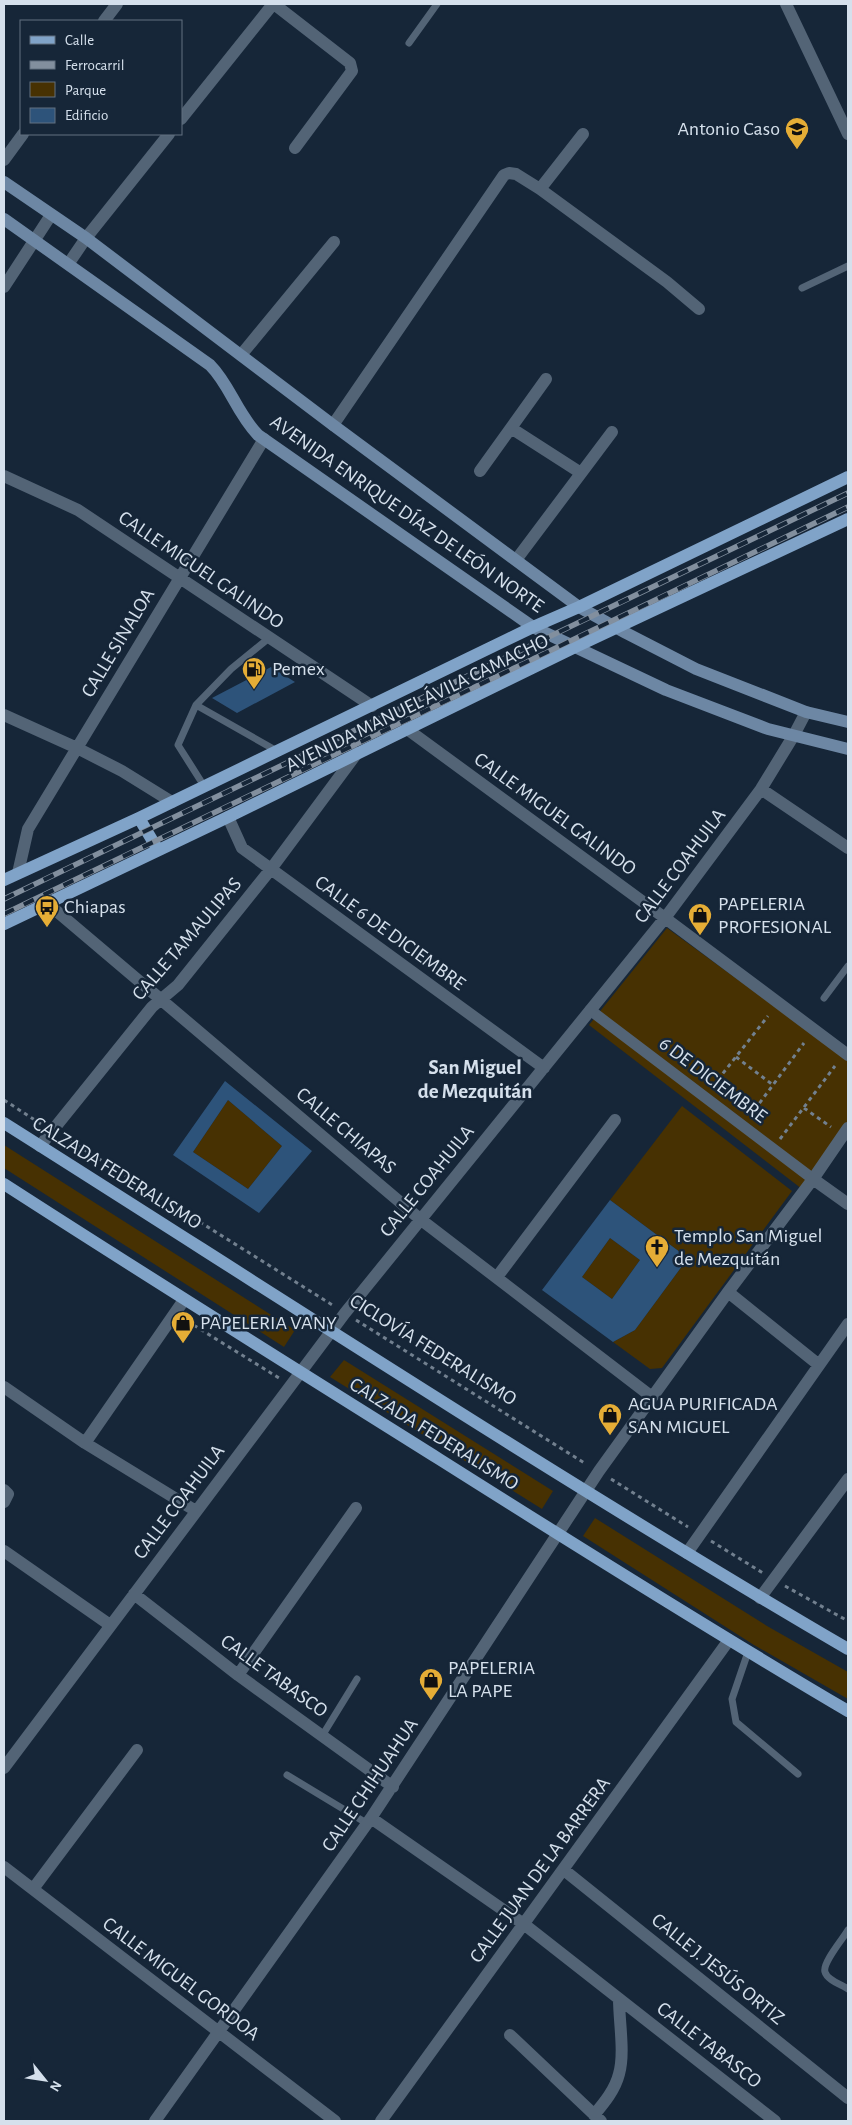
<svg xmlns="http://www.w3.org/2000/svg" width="852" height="2125" viewBox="0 0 852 2125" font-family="'Alegreya Sans',sans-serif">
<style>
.green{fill:#473102}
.building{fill:#2d537a;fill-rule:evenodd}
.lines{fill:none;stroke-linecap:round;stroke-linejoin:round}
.path{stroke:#72808f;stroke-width:3;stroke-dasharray:4 4;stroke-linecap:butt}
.service{stroke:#536476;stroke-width:7}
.pedestrian{stroke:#536476;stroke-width:11}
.minor{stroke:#536476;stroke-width:12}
.secondary{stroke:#6d87a4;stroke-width:12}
.primary{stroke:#80a3c8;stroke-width:12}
.rail-casing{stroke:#828f9e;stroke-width:5.5}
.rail{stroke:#162638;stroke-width:4;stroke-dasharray:11;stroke-linecap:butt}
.labels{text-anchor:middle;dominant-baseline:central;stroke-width:5;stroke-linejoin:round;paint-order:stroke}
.poi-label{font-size:20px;fill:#d5e0ec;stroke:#162638;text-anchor:start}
.street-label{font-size:20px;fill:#d5e0ec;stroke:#162638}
.neighbourhood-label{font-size:21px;font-weight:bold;fill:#d5e0ec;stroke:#162638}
</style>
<rect width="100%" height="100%" fill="#162638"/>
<path class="green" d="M667 928 848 1060V1123L802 1189 589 1025Z
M228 1100 282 1146 248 1189 193 1152Z
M682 1106 792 1191 662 1368 650 1369 613 1342 635 1330 688 1258 610 1200Z
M4 1145 295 1330 284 1347 4 1168Z
M610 1238 640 1260 612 1299 582 1277Z
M344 1360 553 1491 542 1509 330 1377Z
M595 1518 767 1626 848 1672V1699L754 1645 583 1536Z"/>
<path class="building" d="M271 667 295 682 237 713 212 698Z
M225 1081 312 1151 259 1213 173 1155ZM228 1100 282 1146 248 1189 193 1152Z
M610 1200 688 1258 635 1330 613 1342 542 1290ZM610 1238 640 1260 612 1299 582 1277Z"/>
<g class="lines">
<path class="path" d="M736 1057 773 1085
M713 1086 768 1016
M4 1100 41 1124
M804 1108 831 1127
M750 1116 804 1043
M64 1137 334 1306
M780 1139 835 1066
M356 1320 586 1464
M187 1321 279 1378
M611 1479 688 1527
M711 1541 763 1573
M785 1586 848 1621"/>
<path class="service" d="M409 43 437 4
M802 288 848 266
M196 705 277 751
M204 786 178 745 196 705 231 669 269 638
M824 998 848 966
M748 1652 732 1699 736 1722 798 1774
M322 1736 357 1679
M287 1775 368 1824
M848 1930C843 1939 822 1963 825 1972 827 1980 842 1985 848 1989"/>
<path class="pedestrian" d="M590 1010 813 1179"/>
<path class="minor" d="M274 4 350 63 352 71 295 148
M786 4 848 134
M104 21 117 4
M181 119 273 4
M4 160 23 134
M540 189 583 134
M69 263 86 238 169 134
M4 287 51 215
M241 355 334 242
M333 425 504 175 509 173 516 174 540 189 667 282 699 309
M511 428 581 473
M480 471 546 379
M4 476 78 510 372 706
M516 560 612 432
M4 715 77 748 122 771 172 802
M407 729 665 918 848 1055
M761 789 848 848
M228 817 242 848 544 1068
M18 873 28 829 264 439
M47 903 420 1219 652 1397
M40 1146 152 1007 178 985 271 869 357 753
M813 1179 848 1204
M497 1277 615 1120
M728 1292 819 1365
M4 1387 85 1443 196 1511
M85 1443 184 1300
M4 1490 8 1494 4 1502
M4 1551 110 1625
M687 1553 848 1324
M134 1594 238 1675 393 1787
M760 1598 848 1479
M238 1675 356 1508
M4 1768 345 1313 665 918 761 789 794 735 806 712
M371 1818 525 1925 775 2121
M4 1867 335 2121
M564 1870 848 2098
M33 1889 137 1750
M510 2035 601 2121
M594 2115C604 2103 615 2090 619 2074 625 2053 619 2022 619 1999
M155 2121 371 1818 599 1471 728 1292 813 1179 848 1128
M381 2121 729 1640"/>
<path class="secondary" d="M4 182 86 238 333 425 579 607 626 633 696 669 806 712 848 722
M4 219 210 365C230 385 236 412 258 435L533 627 666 690 768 729 848 749"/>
<path class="primary" d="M139 818 158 850
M4 880 139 818 533 627 579 607 848 477
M4 924 228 817 575 647 848 519
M4 1123C284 1300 562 1482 848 1649
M4 1184C148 1277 294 1368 439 1459 575 1545 710 1630 848 1711"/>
<g class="rail-casing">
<path id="rail" d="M4 899 848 493
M4 914 848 507"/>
</g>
<use href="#rail" class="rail"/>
</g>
<defs>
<g id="school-pin" transform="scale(1.25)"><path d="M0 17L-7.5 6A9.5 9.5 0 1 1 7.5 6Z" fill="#e5ad36" stroke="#162638"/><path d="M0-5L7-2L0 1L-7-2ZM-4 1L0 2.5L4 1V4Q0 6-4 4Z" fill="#111"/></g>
<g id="fuel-pin" transform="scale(1.25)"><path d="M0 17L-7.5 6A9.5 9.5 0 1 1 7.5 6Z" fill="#e5ad36" stroke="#162638"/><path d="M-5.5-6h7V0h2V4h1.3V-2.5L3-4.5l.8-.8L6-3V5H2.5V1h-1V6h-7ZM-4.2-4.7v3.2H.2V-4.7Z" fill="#111"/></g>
<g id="bus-pin" transform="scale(1.25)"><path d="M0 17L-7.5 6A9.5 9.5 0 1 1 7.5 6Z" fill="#e5ad36" stroke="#162638"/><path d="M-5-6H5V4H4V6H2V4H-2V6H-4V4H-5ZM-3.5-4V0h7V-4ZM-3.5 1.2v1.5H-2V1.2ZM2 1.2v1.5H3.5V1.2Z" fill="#111"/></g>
<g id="shop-pin" transform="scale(1.25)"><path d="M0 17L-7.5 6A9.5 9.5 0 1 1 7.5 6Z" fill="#e5ad36" stroke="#162638"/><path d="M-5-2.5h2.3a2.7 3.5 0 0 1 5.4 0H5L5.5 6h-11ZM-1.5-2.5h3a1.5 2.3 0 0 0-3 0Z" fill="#111"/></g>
<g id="church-pin" transform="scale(1.25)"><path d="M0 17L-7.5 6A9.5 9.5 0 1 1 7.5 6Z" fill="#e5ad36" stroke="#162638"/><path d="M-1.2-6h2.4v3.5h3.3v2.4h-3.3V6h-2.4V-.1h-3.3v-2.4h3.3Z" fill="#111"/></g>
</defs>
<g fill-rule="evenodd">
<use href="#school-pin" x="797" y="129"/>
<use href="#fuel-pin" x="254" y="669"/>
<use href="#bus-pin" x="47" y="907"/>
<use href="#shop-pin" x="700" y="915"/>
<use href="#church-pin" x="657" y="1247"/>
<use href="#shop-pin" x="183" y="1323"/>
<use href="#shop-pin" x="610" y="1415"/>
<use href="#shop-pin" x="431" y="1680"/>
</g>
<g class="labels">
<g class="poi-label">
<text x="780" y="129" text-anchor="end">Antonio Caso</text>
<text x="272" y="669">Pemex</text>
<text x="718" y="904">PAPELERIA<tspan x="718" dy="23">PROFESIONAL</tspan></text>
<text x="64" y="907">Chiapas</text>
<text x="674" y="1236">Templo San Miguel<tspan x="674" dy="23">de Mezquitán</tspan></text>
<text x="200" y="1323">PAPELERIA VANY</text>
<text x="628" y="1404">AGUA PURIFICADA<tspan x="628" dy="23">SAN MIGUEL</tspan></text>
<text x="448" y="1668">PAPELERIA<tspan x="448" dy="23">LA PAPE</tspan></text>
</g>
<g class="street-label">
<text transform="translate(407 514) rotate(35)">AVENIDA ENRIQUE DÍAZ DE LEÓN NORTE</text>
<text transform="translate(201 570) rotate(34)">CALLE MIGUEL GALINDO</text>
<text transform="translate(118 643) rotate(-59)">CALLE SINALOA</text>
<text transform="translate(417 703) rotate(-26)">AVENIDA MANUEL ÁVILA CAMACHO</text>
<text transform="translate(555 814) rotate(36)">CALLE MIGUEL GALINDO</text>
<text transform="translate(680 866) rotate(-53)">CALLE COAHUILA</text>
<text transform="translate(390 933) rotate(36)">CALLE 6 DE DICIEMBRE</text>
<text transform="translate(187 939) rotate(-49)">CALLE TAMAULIPAS</text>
<text transform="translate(713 1080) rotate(37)">6 DE DICIEMBRE</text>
<text transform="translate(346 1131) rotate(40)">CALLE CHIAPAS</text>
<text transform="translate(117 1173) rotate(32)">CALZADA FEDERALISMO</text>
<text transform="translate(427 1181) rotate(-51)">CALLE COAHUILA</text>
<text transform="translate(433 1350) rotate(32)">CICLOVÍA FEDERALISMO</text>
<text transform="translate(434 1434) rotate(32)">CALZADA FEDERALISMO</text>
<text transform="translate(179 1502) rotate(-53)">CALLE COAHUILA</text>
<text transform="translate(274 1676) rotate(36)">CALLE TABASCO</text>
<text transform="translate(370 1785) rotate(-56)">CALLE CHIHUAHUA</text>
<text transform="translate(540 1870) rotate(-54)">CALLE JUAN DE LA BARRERA</text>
<text transform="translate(718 1969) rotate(39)">CALLE J. JESÚS ORTIZ</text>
<text transform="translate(181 1979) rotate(37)">CALLE MIGUEL GORDOA</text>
<text transform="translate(709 2045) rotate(38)">CALLE TABASCO</text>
</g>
<g class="neighbourhood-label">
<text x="475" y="1067">San Miguel<tspan x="475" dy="24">de Mezquitán</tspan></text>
</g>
</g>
<rect width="852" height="2125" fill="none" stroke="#d5e0ec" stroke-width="10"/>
<rect x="20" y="20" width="162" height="115" fill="#162638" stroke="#627080"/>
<rect x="30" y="36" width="25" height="8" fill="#80a3c8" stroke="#627080"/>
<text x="65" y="45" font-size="15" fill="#d5e0ec">Calle</text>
<rect x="30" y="61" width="25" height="8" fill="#828f9e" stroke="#627080"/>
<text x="65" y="70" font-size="15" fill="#d5e0ec">Ferrocarril</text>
<rect x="30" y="82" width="25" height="15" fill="#473102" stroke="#627080"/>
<text x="65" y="95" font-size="15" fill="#d5e0ec">Parque</text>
<rect x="30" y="108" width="25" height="15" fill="#2d537a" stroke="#627080"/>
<text x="65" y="120" font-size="15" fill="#d5e0ec">Edificio</text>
<g transform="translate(45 2080) rotate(120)" stroke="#162638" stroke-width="4" paint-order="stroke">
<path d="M0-4L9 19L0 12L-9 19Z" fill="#d5e0ec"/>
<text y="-8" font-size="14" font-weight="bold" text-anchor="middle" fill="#d5e0ec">N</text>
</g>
</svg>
